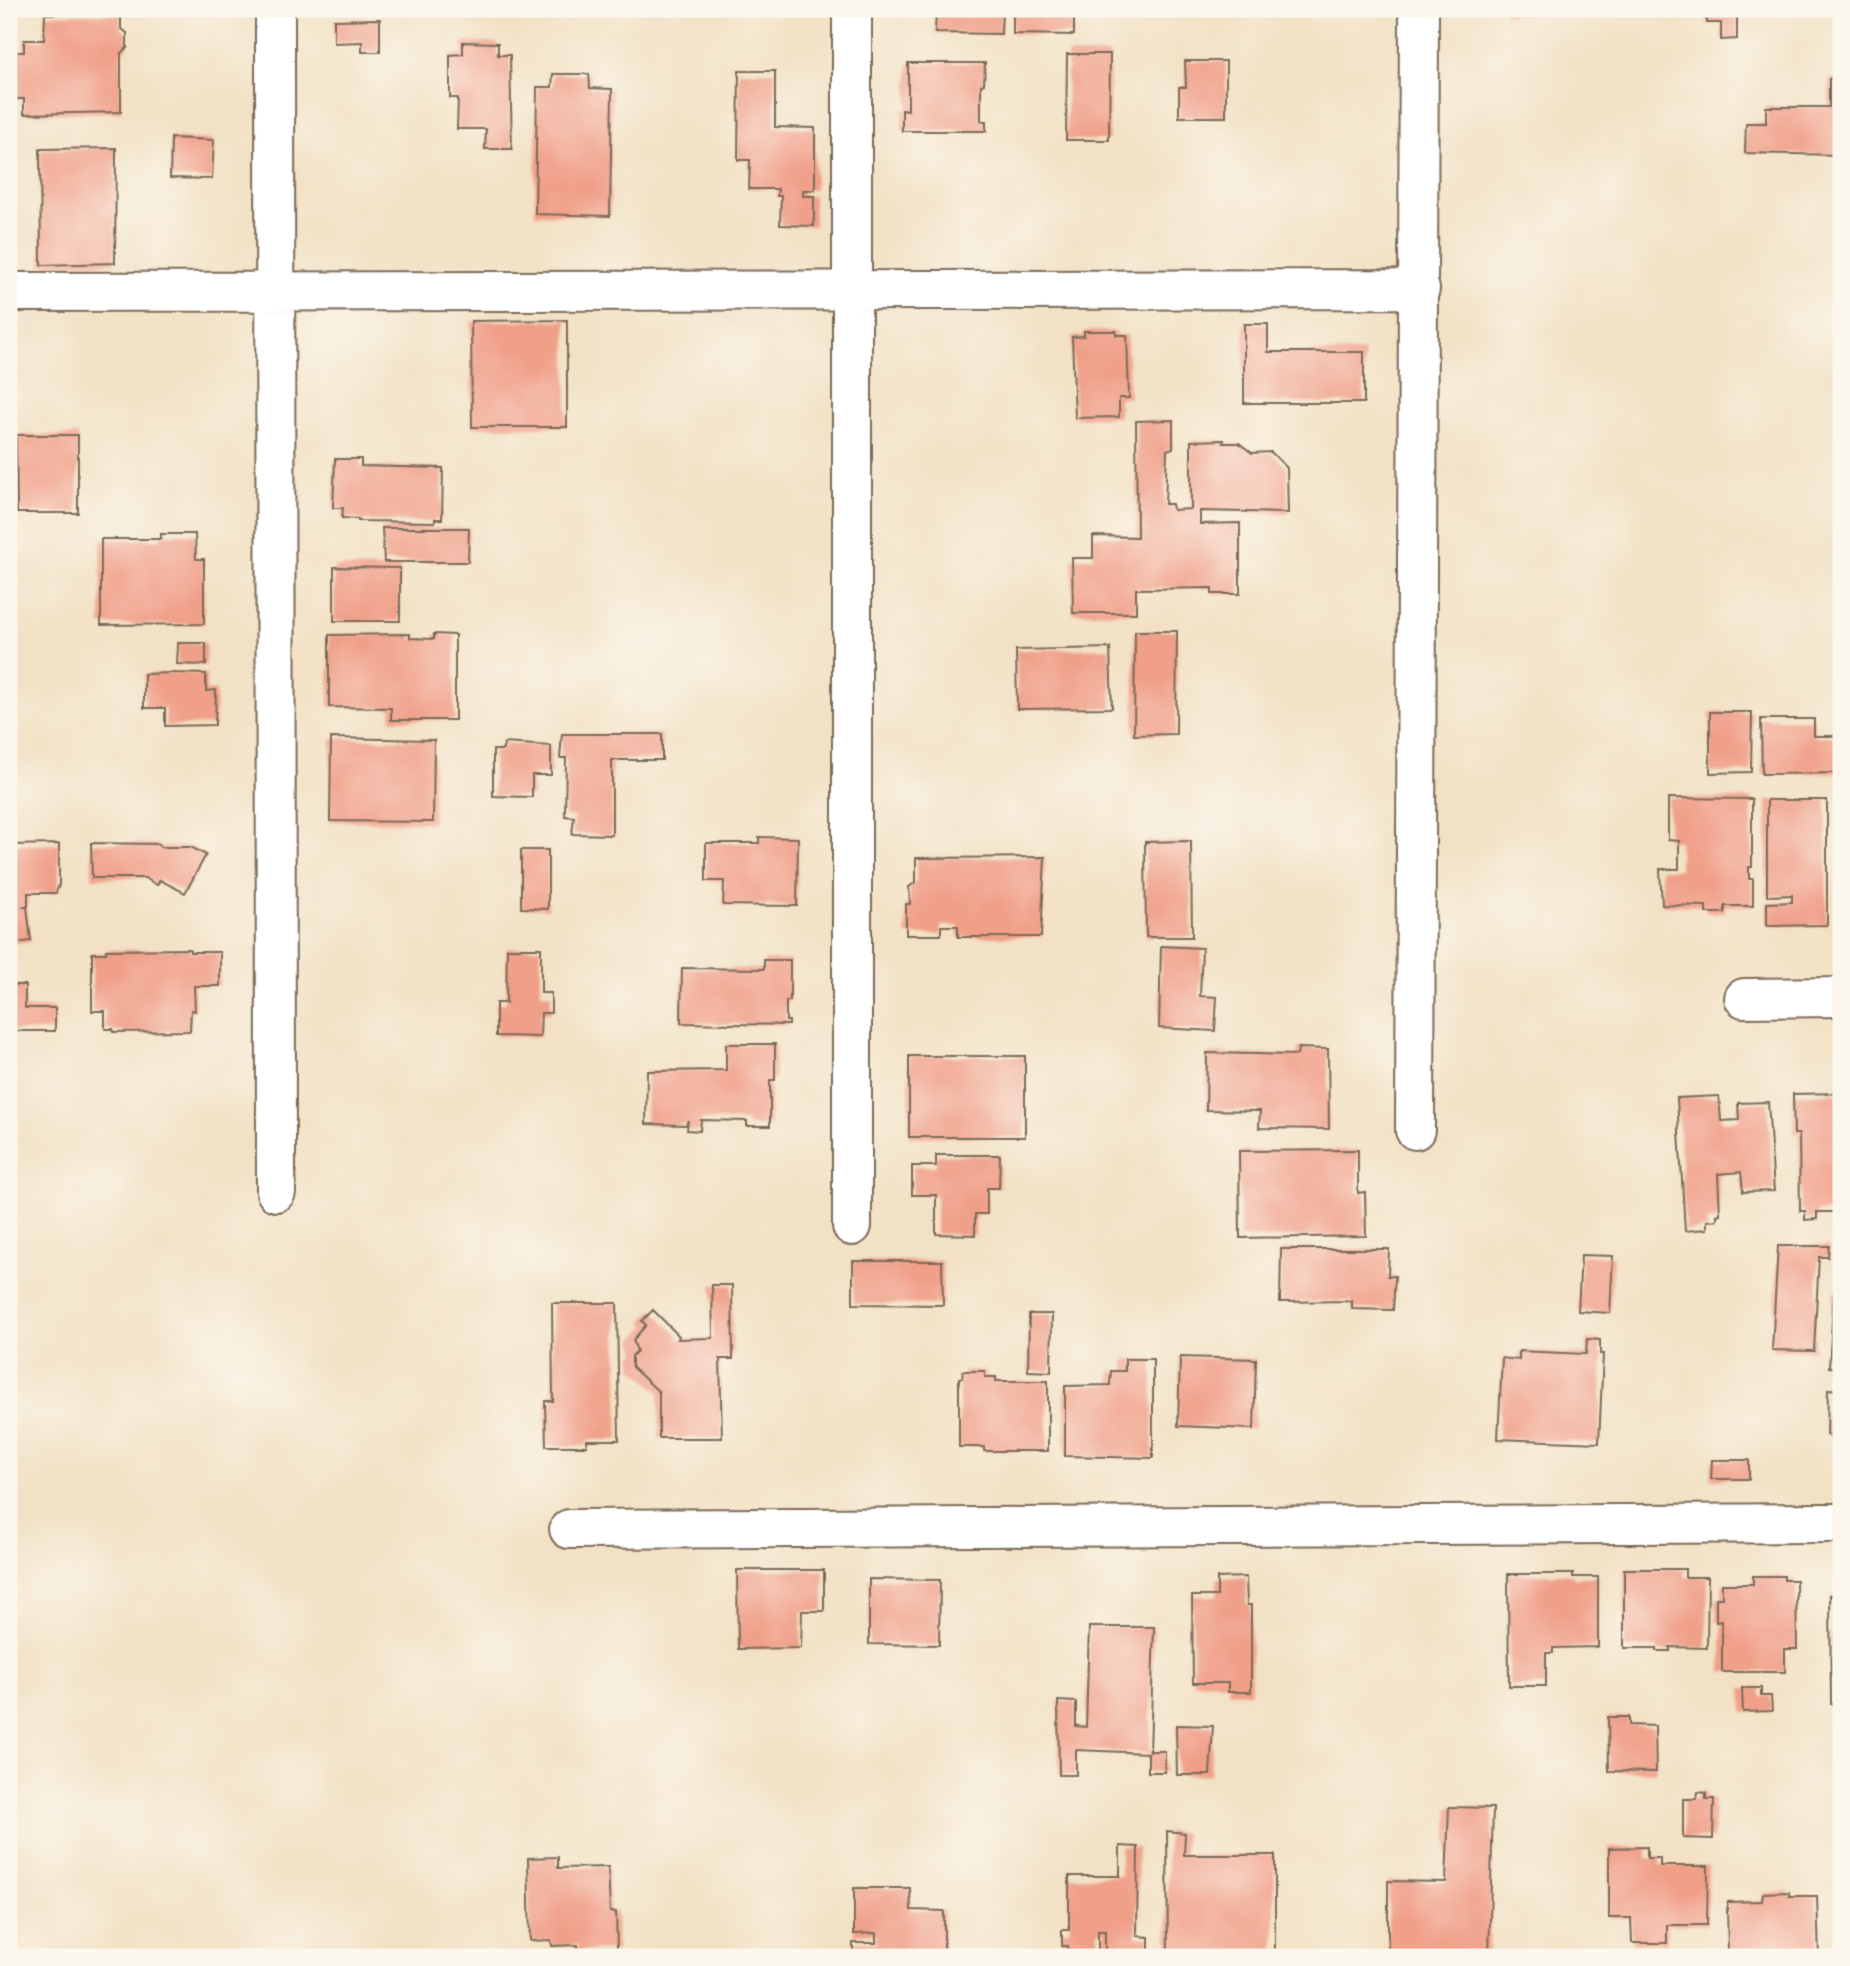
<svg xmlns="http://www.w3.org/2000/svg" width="1850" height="1966" viewBox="0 0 1850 1966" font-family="'Comic Neue',sans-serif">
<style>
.building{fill:#f09f88}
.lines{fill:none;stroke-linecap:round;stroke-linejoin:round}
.street-casing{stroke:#7b6a58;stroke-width:42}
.street{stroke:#fff;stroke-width:38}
</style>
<rect width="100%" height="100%" fill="#fbf7ec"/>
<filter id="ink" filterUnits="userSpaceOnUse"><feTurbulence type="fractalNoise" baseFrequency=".0143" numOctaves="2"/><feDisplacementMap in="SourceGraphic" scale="14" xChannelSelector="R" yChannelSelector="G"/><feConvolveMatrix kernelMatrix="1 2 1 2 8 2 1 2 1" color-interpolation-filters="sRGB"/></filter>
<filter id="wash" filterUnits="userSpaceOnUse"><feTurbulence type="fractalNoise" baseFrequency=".00686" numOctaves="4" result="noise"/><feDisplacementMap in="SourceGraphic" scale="28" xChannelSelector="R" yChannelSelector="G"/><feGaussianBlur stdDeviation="1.57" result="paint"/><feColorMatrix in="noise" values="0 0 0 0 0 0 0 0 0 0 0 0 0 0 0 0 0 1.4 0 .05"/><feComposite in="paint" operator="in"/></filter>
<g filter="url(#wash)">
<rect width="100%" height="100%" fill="#f2e1c4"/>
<g id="blocks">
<path class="building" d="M936 9H1002L1001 34 935 33Z
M1013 9H1059V16H1074V35L1013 34Z
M1505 9H1542V15L1505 14Z
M1707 9H1737V39L1721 40V23H1707Z
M45 14H121V28L127 33V48L121 53V112L24 114V99H15L16 52H24V40H44Z
M380 19V52H362V42L334 43V20Z
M463 42 498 43V55H510L512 149H485L486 129H457L458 98H450V55L463 54Z
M1067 54H1110L1109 140H1066Z
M1185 61H1226V117H1179V87H1186Z
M908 63H985L984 84 981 85V121H986V131H902V109L908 110Z
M739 71H775V127L815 128V190H803V196H814V226L780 225 781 196H777L778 189H749L750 160H738Z
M553 74H589L590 88 612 89 610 216 535 214 537 87H552Z
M1841 78V155L1745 153 1746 123H1766V107H1829V79Z
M171 138 214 140 212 179 170 178Z
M116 148 115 263 41 265 40 149Z
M567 320V427H472L471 321Z
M1244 324H1268V352H1364V403H1244Z
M1084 331H1116V335H1127L1129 398H1119V417L1075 418 1072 337 1084 336Z
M1173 420V448L1167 450 1165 504H1172L1173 510 1191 509V441L1224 440 1223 443H1239L1252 453 1271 452 1287 468 1288 513 1200 511V524L1240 523V594H1212V588L1136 589V613H1073L1072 558H1093V536L1137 537 1136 421Z
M16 435H78V513H17Z
M335 459H361V466L443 468 442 519H435V522L358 521V519L342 518 343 508H333Z
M382 528H469L468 562H384Z
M161 534H195L196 559H204V624L101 625V539H161Z
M334 567 400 568V621H334Z
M1135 631H1177L1176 734 1134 735Z
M410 634V638L434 639V634L455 635V720H391V708L329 707V635Z
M178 643H206V665L177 664Z
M1110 648 1112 708 1017 709 1016 650Z
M170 673 206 674V691L216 690 215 725 165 726V708H144V674Z
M1710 712H1752L1751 772 1710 773Z
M1761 719H1814V736H1841V773L1762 774Z
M562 734H662V760H612V835L572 834 574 817 565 816 566 758H560Z
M331 738 434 740 433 822 330 821Z
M504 743 551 746V775H532V797L493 796V750H503Z
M1668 798 1752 799V867H1749V879H1753V906H1725V913H1706V906L1662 905 1660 869H1679V841L1668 840Z
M1767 800H1827V925L1767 926V903L1792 902V895L1767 896Z
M759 837 798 838 797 906 723 905 724 881H706V843H759Z
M1191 841 1192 937H1146L1145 842Z
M91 843 159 844 160 847H191L206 855 185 893 160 880 157 885 145 878H92Z
M59 844V885L56 893H28V906L22 907H27L31 941 9 944V845Z
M521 850H548V909L521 908Z
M1045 857 1041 937H958V926H941V935H906V904H910L909 887 916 882V858Z
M1161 946 1202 948 1200 996 1217 997 1215 1031 1159 1028Z
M507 948H541V993H551V1013H541L540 1037 496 1036V1003H506Z
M190 949V952H220V986H194L195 1011 191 1010 190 1031 113 1032V1029H105V1011H92V953H106V950Z
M764 960H790V1001H786V1021H789V1025L681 1023 682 968 764 969Z
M9 985H25V1008H55V1031H9Z
M726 1044H775V1080H770V1126H747V1121L701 1120 700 1131 687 1130 688 1120 686 1125 646 1124 647 1071 726 1070Z
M1298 1048 1328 1049 1329 1129 1259 1128 1260 1111 1206 1110 1207 1053 1297 1055Z
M909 1056H1025V1137H909Z
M1841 1093V1212H1817V1219L1805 1220V1211H1800L1799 1134H1794L1793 1094Z
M1719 1096 1721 1121 1739 1120 1738 1103 1768 1102 1774 1191 1743 1192 1741 1172 1718 1174 1720 1214 1717 1215V1220L1707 1221V1229L1685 1231 1677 1098Z
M1358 1150V1193L1365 1192 1366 1236 1240 1238 1239 1151Z
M936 1155H1000L999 1188H987V1214H975V1235L936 1234V1195H912V1166H936Z
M1778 1246H1829L1828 1257H1819L1814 1351 1772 1350Z
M1281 1249H1389L1388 1276H1395L1393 1310 1352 1309V1301L1280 1302Z
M1581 1255 1613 1256 1610 1313 1578 1311Z
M853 1261H942L943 1305 853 1304Z
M712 1285H732L733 1359H720L722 1438H659V1392L632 1367V1356L637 1351 633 1340 646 1325 642 1321 653 1310 679 1336 678 1339 713 1338Z
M1834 1292H1841V1368L1829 1367Z
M552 1303H617L619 1440H587V1446H546L545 1401H553Z
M1029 1314H1052L1051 1372 1028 1371Z
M1587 1339 1600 1340V1354H1603L1599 1443 1498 1439 1502 1358 1519 1360V1351L1586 1354Z
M1180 1357 1256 1359 1254 1429 1178 1426Z
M1125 1359H1153V1458L1065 1456V1386L1110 1385 1111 1371H1125Z
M963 1371H985V1377H996V1381H1048V1451H984V1447H959V1378H962Z
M1828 1389 1841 1390V1436L1827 1435Z
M1712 1460H1749V1479H1711Z
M1624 1569H1685V1577H1708L1707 1648 1670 1647V1651H1657V1648H1624Z
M737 1570H824V1611H802L801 1648 738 1649Z
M1508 1574H1573V1577H1598V1647L1553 1648V1653H1546V1686H1509Z
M1753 1576H1784V1580H1796L1797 1649H1785V1672H1722V1621L1716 1622V1598H1722V1584H1753Z
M1246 1577 1247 1605H1251V1692H1228V1683H1193L1192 1596H1217V1578Z
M869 1579 940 1580 939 1645 869 1644Z
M1830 1595H1841V1703L1831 1704Z
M1089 1627H1154L1150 1751H1165V1772H1148V1753L1076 1750V1775H1059L1058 1701 1076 1702V1726L1086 1727Z
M1742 1688H1761V1696H1771L1772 1711 1743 1712Z
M1608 1717H1629V1725L1655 1726 1656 1772 1609 1771Z
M1176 1725 1213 1726 1210 1775H1177Z
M1698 1792 1706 1793V1799H1714L1713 1839 1683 1838V1799H1697Z
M1449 1807 1493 1808 1489 1957H1388V1881L1446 1882Z
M1167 1831 1185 1833 1184 1855H1275V1957H1168Z
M1120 1846 1138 1847 1137 1936 1149 1937V1957H1105V1931H1098V1957H1068V1946H1062V1930H1069V1876H1120Z
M1647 1847V1858H1660V1866H1708L1707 1925H1667V1943H1632L1631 1918H1609V1848Z
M558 1857V1868L608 1867 610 1912H616L617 1950 578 1951V1945L552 1946 551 1940 530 1941 528 1858Z
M854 1888H910L911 1910 944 1911V1957H853V1943H876V1933L854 1934Z
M1789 1892V1896H1817L1819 1957H1728L1727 1902 1762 1901 1763 1893Z"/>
</g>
</g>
<g filter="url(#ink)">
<use href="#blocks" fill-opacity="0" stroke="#7b6a58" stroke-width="2"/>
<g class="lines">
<g class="street-casing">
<path id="street" d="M275 9 276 1192
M9 292 1420 289
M1744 998 1841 997
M1415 1130 1419 9
M852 1226V9
M569 1529 1841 1523"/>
</g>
<use href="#street" class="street"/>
</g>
</g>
<rect width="1850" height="1966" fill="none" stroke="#fbf7ec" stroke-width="35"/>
</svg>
